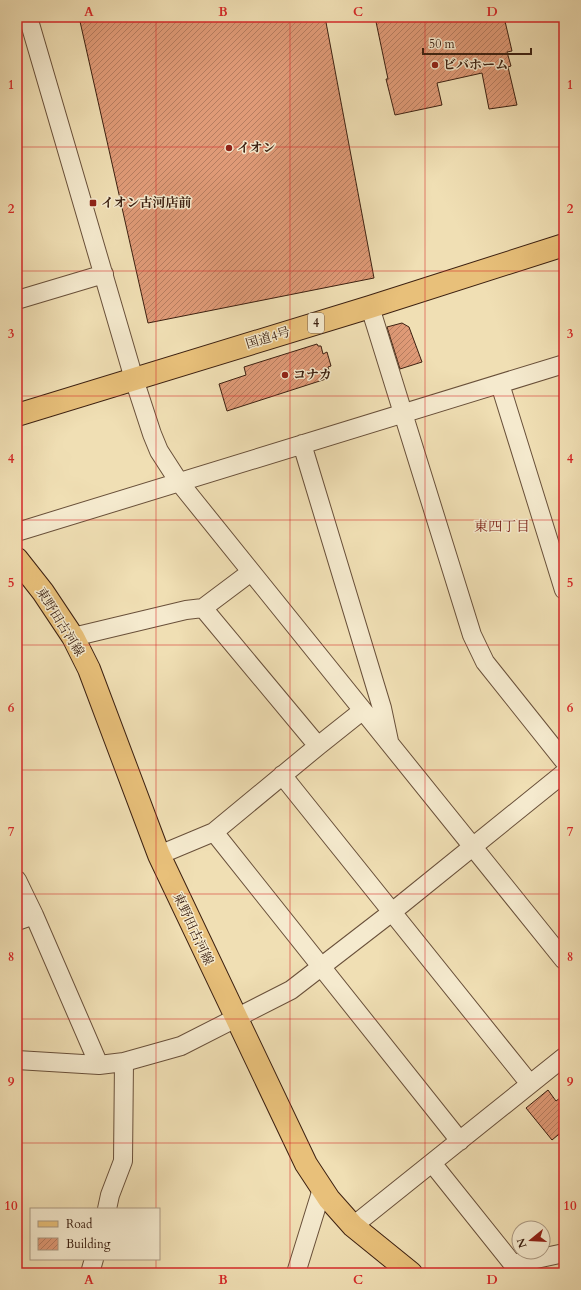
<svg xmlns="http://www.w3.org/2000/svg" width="581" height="1290" viewBox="0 0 581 1290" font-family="Cardo,'Noto Serif JP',serif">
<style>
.building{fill:url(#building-hatch);stroke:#3c2011}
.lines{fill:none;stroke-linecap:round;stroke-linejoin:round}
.minor-casing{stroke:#69503a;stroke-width:20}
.major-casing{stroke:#3c2011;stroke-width:24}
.highway-casing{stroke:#3c2011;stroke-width:24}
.minor{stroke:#f5eace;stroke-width:18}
.major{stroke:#e8c07a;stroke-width:22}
.highway{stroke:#e8c07a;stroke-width:22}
.grid{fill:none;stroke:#d62828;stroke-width:1;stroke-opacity:0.55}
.poi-dot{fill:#8f2418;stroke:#f5eace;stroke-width:1.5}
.labels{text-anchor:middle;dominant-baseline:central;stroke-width:3;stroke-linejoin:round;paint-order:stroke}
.shield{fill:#f5eace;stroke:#745d4a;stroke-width:1}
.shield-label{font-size:12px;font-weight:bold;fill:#3c2011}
.poi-label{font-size:13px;font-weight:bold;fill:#3c2011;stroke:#f5eace;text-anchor:start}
.street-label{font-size:13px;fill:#3c2011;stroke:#f5eace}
.neighbourhood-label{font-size:14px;fill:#7a1f14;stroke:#f5eace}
.neatline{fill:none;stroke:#d62828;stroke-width:1.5}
.grid-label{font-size:13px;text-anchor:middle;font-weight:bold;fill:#d62828}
</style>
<defs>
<pattern id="building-hatch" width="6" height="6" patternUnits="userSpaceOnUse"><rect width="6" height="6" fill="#df9a77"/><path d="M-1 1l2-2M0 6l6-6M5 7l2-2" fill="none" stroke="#b67d60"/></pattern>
</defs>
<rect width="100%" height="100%" fill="#f0dfb4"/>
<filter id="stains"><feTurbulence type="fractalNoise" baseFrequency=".005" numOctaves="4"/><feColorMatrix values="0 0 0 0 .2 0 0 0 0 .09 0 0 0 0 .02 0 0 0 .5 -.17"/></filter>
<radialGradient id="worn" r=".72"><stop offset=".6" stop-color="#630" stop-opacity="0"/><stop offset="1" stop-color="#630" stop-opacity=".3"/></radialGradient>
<path class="building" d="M79 17H325L374 278 148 323Z
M375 17H504L512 51 507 52 511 66 508 67 517 105 489 109 482 73 437 83 442 105 395 115 386 79H388Z
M402 323 409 327 422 362 400 369 387 327Z
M317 344 318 346H321L323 354 327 352 331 366 328 367 329 371 327 372 329 378 227 411 219 384 246 375 244 367Z
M548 1090 556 1101 564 1095V1130L552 1140 526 1108Z"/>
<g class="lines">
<g class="minor-casing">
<path id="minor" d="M28 17 134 379 152 434 159 451 179 482 564 960
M17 300 104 274
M370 307 472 635 485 662 564 761
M500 384 564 590
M302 444 382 708 389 741
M17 532 564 364
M203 608 318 746
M73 637 186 610 203 608 251 572
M282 775 530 1084
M214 832 460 1141
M159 855 214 832 318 746 362 711
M17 880 34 915 99 1065
M17 921 34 915
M17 1060 99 1065 124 1062 181 1046 291 990 392 912 564 773
M432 1163 520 1273
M107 1209 110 1195 123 1161 124 1062
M353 1226 564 1057
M513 1264 564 1253
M90 1273 94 1259
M296 1273 322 1189"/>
</g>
<g class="major-casing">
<path id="major" d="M17 559 43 592 73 637 89 669 159 855 306 1164 329 1199 353 1226 411 1273"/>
</g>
<g class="highway-casing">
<path id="highway" d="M17 415 370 307 564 245"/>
</g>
<use href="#minor" class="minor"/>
<use href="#major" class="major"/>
<use href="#highway" class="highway"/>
</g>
<path class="grid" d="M156 17V1209M290 17V1273M425 17V1273M17 147H564M17 271H564M17 396H564M17 520H564M17 645H564M17 770H564M17 894H564M17 1019H564M17 1143H564M156 1259V1273"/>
<g class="poi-dot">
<circle cx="435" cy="65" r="4"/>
<circle cx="229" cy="148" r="4"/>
<rect x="89" y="199" width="8" height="8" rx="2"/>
<circle cx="285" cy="375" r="4"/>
</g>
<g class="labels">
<rect class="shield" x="308" y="313" width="16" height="20" rx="3"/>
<g class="shield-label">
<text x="316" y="323">4</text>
</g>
<g class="poi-label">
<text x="443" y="65">ビバホーム</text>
<text x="237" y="148">イオン</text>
<text x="101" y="203">イオン古河店前</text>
<text x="293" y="375">コナカ</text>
</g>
<g class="street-label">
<text transform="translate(268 338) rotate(-17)">国道4号</text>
<text transform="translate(60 622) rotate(58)">東野田古河線</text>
<text transform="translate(193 929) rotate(65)">東野田古河線</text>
</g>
<g class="neighbourhood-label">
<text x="502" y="526">東四丁目</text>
</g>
</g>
<rect width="581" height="1290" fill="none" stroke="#f0dfb4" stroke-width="44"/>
<rect x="30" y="1208" width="130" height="52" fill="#f5eace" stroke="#ab9982"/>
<rect x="38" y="1221" width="20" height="6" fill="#e8c07a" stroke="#ab9982"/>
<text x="66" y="1228" font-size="12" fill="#3c2011">Road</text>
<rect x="38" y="1238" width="20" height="12" fill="url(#building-hatch)" stroke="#ab9982"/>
<text x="66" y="1248" font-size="12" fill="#3c2011">Building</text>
<g transform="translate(531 1240) rotate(252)"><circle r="19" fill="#f5eace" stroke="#ab9982"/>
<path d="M0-3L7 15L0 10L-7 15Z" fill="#8f2418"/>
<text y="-6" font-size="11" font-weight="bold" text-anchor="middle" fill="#3c2011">N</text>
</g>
<path d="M423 48v6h108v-6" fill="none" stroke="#3c2011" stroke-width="2"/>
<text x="429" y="48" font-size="12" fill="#3c2011" stroke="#f5eace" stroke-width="3" paint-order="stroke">50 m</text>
<rect x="22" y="22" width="537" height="1246" class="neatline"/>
<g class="grid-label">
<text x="89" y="16">A</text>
<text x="223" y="16">B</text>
<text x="358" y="16">C</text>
<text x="492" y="16">D</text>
<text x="11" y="89">1</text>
<text x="570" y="89">1</text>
<text x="11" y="213">2</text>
<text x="570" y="213">2</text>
<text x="11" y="338">3</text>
<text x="570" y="338">3</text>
<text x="11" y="463">4</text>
<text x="570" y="463">4</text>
<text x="11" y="587">5</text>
<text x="570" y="587">5</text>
<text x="11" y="712">6</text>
<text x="570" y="712">6</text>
<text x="11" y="836">7</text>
<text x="570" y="836">7</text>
<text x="11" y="961">8</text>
<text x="570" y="961">8</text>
<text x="11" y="1086">9</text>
<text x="570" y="1086">9</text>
<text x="11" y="1210">10</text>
<text x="570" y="1210">10</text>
<text x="89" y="1284">A</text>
<text x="223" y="1284">B</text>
<text x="358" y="1284">C</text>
<text x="492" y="1284">D</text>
</g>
<rect width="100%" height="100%" filter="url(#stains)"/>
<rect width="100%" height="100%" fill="url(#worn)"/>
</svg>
